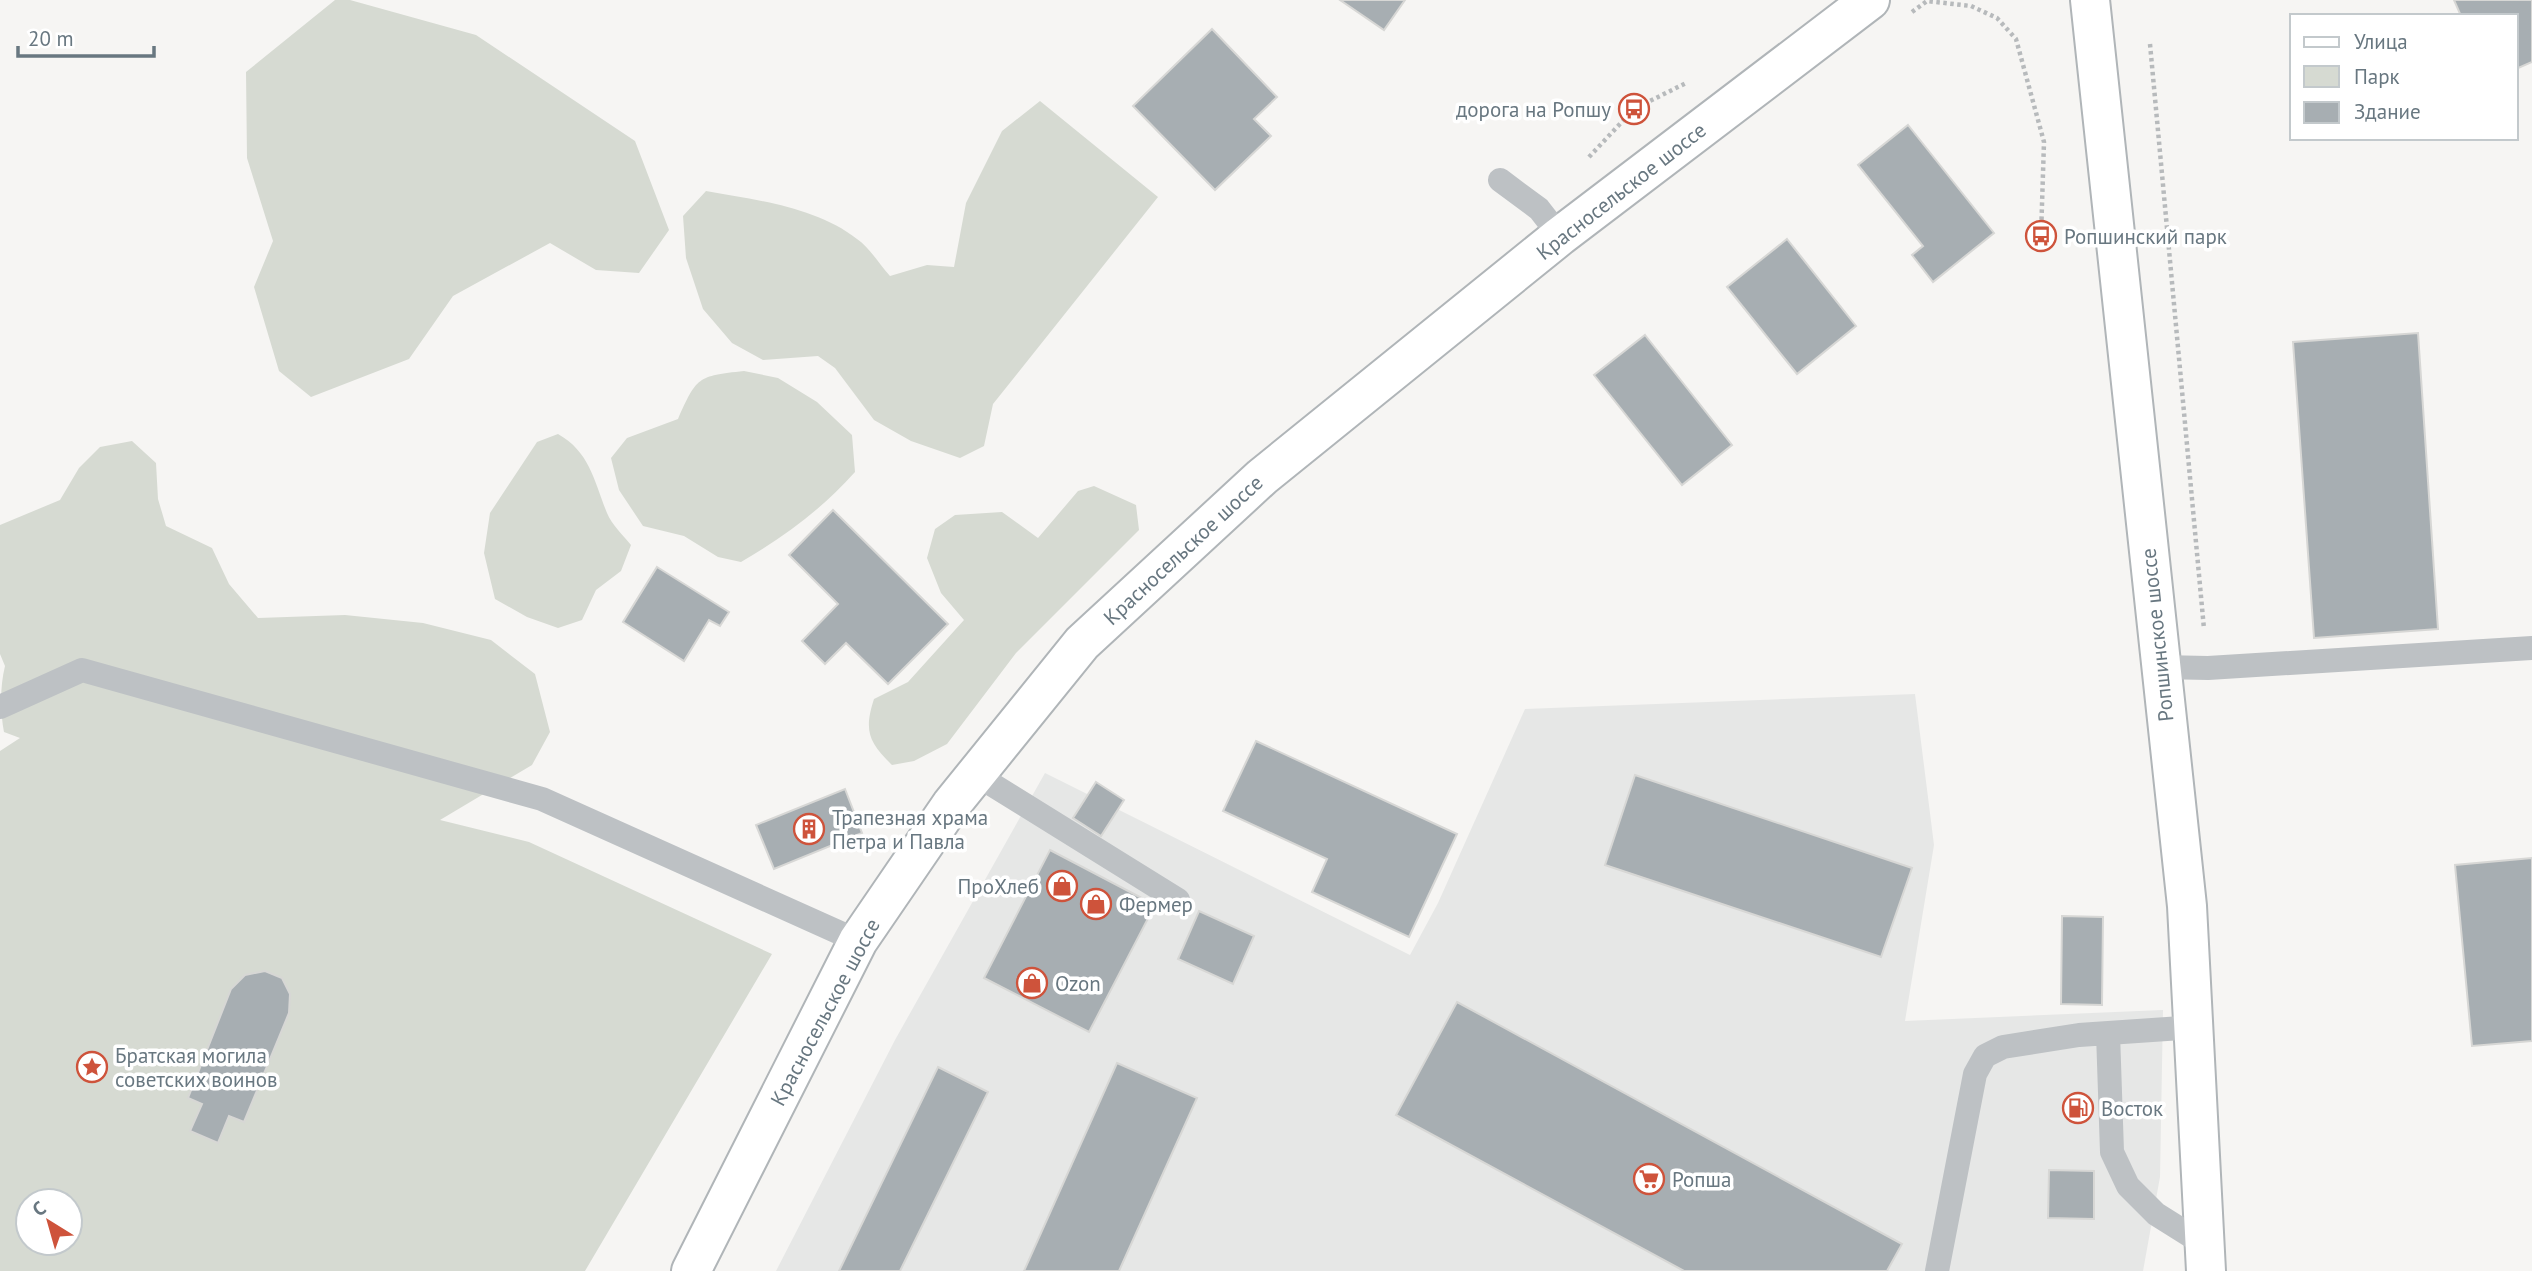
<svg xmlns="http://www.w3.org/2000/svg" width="2532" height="1271" viewBox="0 0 2532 1271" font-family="'PT Sans',sans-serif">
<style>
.built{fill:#e6e7e6}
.green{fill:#d6dad2;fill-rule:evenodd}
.building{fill:#a7aeb2;stroke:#d7d7d5;stroke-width:2}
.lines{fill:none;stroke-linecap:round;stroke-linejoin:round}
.secondary-casing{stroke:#b0b5b8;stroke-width:42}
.path{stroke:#b7babc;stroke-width:4.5;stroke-dasharray:3.5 3.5;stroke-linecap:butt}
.lane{stroke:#bdc1c4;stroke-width:24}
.secondary{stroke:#fff;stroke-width:38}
.labels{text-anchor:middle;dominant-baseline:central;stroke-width:7;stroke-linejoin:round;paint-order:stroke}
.poi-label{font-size:21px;fill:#687780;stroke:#fff;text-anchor:start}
.street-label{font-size:21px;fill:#687780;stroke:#fff}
</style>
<rect width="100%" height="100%" fill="#f6f5f3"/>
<path class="built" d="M1915 694 1934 845 1905 1021 2163 1010 2160 1177 2143 1271H776L895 1040 1045 773 1410 955 1438 903 1525 709Z"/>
<path class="green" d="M335 0H350L476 35 635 141 669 230 639 273 596 270 550 243 453 296 409 359 311 397 279 371 254 287 273 241 247 158 246 72Z
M1040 101 1158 197 993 404 984 446 960 458 911 441 874 420 835 368 818 356 763 360 732 343 703 309 686 258 683 216 706 191C756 200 816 207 857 239 870 248 879 264 890 276L927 265 954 267 966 203 1002 131Z
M744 371 778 378 817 402 852 435 855 472C821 510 785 536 741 562L718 557 684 536 643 526 619 490 611 458 627 438 678 419C697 377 697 376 744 371Z
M558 434C590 452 594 481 607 513 612 525 623 535 631 545L621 571 596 590 582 620 558 628 527 617 495 599 484 553 490 513 537 442Z
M132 441 156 463 158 499 166 526 212 548 229 584 258 618 345 615 423 623 491 640 535 674 550 732 532 765 440 820 529 842 772 954 585 1271H0V751L20 738 4 732C0 711 0 686 5 666L0 654V525L60 500 79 468 100 447ZM28 1201H70V1243H28Z
M1094 486 1136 505 1139 530 1016 653 947 744 914 761 892 765C868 742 864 730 874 699L908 682 964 620 941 593 927 558 935 529 955 515 1002 512 1038 538 1078 491Z"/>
<path class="building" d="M1340 0H1405L1384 30Z
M2454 0H2532V62L2516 69V16H2461Z
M1212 29 1277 97 1254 119 1271 136 1215 190 1133 106Z
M1908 125 1994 233 1933 282 1912 255 1923 246 1858 165Z
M1787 239 1856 326 1797 374 1727 287Z
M2418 333 2438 629 2314 638 2293 342Z
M1645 335 1732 445 1682 485 1594 375Z
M833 510 948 624 888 684 846 643 825 664 802 641 838 604 789 555Z
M657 567 729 612 720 626 709 620 684 661 623 622Z
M1256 741 1457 834 1409 937 1312 892 1327 859 1223 811Z
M1635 775 1912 868 1881 957 1605 865Z
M1096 782 1124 800 1101 836 1073 818Z
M845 789 862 833 774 869 756 825Z
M1050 850 1155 905 1089 1032 984 978Z
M2532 858V1041L2472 1046 2455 865Z
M1199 911 1254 936 1233 984 1178 959Z
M2062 916 2103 917 2102 1005 2061 1004Z
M265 971 282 978 290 994 289 1013 244 1122 229 1116 218 1143 190 1131 202 1104 188 1098 231 989 245 975Z
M1457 1002 1902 1244 1887 1271H1684L1396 1115Z
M1117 1063 1197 1098 1119 1271H1024Z
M938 1067 988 1092 900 1271H839Z
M2049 1170 2094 1171V1219L2048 1218Z"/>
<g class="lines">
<g class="secondary-casing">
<path id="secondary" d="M2090 0 2187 906 2206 1271
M691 1271 858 941 951 805 1082 643 1262 477 1560 236 1870 0"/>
</g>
<path class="path" d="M1912 12 1927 1 1971 6 1997 18 2016 39 2044 142 2041 236
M2150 44 2204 629
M1589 157 1634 109 1686 83"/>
<path class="lane" d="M1500 180 1539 209 1560 236
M2160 667 2208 668 2532 648
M0 707 82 670 542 799 858 941
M975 774 1178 900
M2108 1033 2112 1152 2128 1186 2156 1214 2207 1246
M1937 1271 1975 1074 1985 1056 2003 1047 2079 1035 2196 1027"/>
<use href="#secondary" class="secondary"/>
</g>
<defs>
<g id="bus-ring" transform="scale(1.575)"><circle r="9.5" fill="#fff" stroke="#ce533b" stroke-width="1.5"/><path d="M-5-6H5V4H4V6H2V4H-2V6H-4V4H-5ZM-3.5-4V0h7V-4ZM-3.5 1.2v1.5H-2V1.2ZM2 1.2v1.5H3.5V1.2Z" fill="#ce533b"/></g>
<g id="building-ring" transform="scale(1.575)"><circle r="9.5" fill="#fff" stroke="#ce533b" stroke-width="1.5"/><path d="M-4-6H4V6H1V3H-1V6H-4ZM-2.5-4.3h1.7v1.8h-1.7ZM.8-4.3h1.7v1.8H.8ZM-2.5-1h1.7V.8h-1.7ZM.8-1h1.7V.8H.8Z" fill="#ce533b"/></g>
<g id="shop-ring" transform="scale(1.575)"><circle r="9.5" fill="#fff" stroke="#ce533b" stroke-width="1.5"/><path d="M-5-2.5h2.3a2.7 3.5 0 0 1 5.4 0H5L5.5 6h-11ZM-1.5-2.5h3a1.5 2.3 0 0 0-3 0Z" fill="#ce533b"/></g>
<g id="sight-ring" transform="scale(1.575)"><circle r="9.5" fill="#fff" stroke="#ce533b" stroke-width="1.5"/><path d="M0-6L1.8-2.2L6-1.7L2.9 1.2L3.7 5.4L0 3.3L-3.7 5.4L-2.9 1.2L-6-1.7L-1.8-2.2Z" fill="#ce533b"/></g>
<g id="fuel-ring" transform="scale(1.575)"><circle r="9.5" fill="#fff" stroke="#ce533b" stroke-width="1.5"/><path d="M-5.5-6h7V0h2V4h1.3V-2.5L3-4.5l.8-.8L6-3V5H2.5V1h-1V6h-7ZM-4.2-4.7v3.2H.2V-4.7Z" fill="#ce533b"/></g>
<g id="supermarket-ring" transform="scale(1.575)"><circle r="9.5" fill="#fff" stroke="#ce533b" stroke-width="1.5"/><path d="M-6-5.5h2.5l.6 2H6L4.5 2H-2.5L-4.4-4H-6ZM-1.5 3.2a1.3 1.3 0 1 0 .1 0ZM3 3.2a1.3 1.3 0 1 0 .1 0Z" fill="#ce533b"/></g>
</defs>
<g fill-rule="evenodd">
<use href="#bus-ring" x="1634" y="109"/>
<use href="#bus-ring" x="2041" y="236"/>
<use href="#building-ring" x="809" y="829"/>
<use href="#shop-ring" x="1062" y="886"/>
<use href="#shop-ring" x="1096" y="904"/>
<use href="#shop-ring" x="1032" y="983"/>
<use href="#sight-ring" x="92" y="1067"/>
<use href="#fuel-ring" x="2078" y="1108"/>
<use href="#supermarket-ring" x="1649" y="1179"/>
</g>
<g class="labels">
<g class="poi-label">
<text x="1611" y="109" text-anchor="end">дорога на Ропшу</text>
<text x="2064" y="236">Ропшинский парк</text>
<text x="832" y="817">Трапезная храма<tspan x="832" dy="24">Петра и Павла</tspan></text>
<text x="1039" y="886" text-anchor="end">ПроХлеб</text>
<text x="1119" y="904">Фермер</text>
<text x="1055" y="983">Ozon</text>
<text x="115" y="1055">Братская могила<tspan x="115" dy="24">советских воинов</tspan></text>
<text x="2101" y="1108">Восток</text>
<text x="1672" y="1179">Ропша</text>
</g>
<g class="street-label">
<text transform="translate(1621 191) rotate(-38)">Красносельское шоссе</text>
<text transform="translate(1183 550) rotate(-43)">Красносельское шоссе</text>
<text transform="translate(2157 635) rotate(-96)">Ропшинское шоссе</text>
<text transform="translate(825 1012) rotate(-62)">Красносельское шоссе</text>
</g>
</g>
<rect x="2290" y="14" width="228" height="126" fill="#ffffff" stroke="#c3c9cc" stroke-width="2"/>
<rect x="2304" y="37" width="35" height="10" fill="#ffffff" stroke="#c3c9cc" stroke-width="2"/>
<text x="2354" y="49" font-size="21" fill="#687780">Улица</text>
<rect x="2304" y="66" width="35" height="21" fill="#d6dad2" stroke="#c3c9cc" stroke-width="2"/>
<text x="2354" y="84" font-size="21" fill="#687780">Парк</text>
<rect x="2304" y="102" width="35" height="21" fill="#a7aeb2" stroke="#c3c9cc" stroke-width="2"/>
<text x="2354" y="119" font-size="21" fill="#687780">Здание</text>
<g transform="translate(49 1222) rotate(323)"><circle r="33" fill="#ffffff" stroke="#c3c9cc" stroke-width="2"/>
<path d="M0-5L12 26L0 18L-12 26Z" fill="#ce533b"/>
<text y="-10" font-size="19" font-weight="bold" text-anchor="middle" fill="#687780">С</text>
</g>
<path d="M18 46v10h136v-10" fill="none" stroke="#687780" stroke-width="3.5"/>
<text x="28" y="46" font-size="21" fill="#687780" stroke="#ffffff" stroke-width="5" paint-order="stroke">20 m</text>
</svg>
